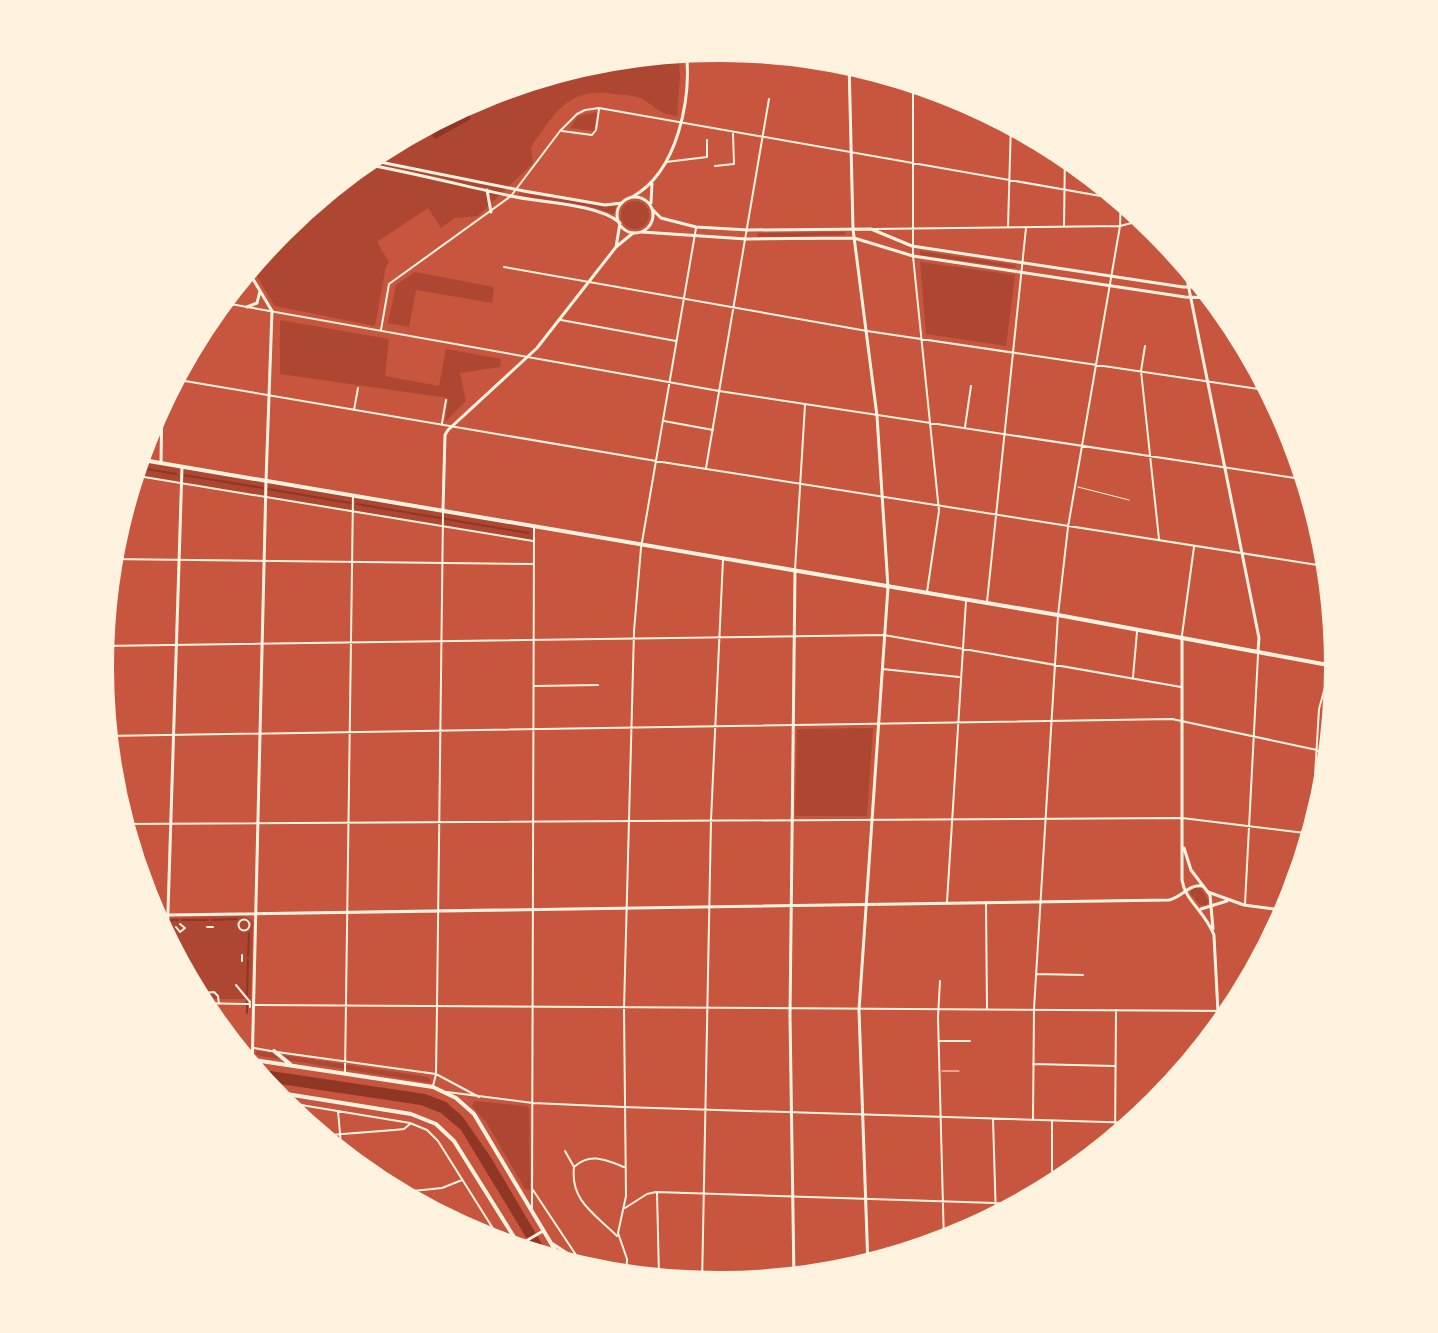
<svg xmlns="http://www.w3.org/2000/svg" width="1438" height="1333" viewBox="0 0 1438 1333" font-family="'Fira Sans',sans-serif">
<style>
.green{fill:#ae4732}
.water{fill:#8f3625}
.lines{fill:none;stroke-linecap:round;stroke-linejoin:round}
.stream{stroke:#8f3625;stroke-width:2}
.service{stroke:#fff3e0;stroke-width:1}
.pedestrian{stroke:#fff3e0;stroke-width:2}
.minor{stroke:#fff3e0;stroke-width:2}
.tertiary{stroke:#fff3e0;stroke-width:3}
.secondary{stroke:#fff3e0;stroke-width:3}
.primary{stroke:#fff3e0;stroke-width:4}
.trunk{stroke:#fff3e0;stroke-width:4}
.rim{fill:none;stroke:#fff3e0;stroke-width:4}
</style>
<rect width="100%" height="100%" fill="#c8553d"/>
<path class="green" d="M678 50 680 77 677 116C654 112 661 110 644 100 636 95 623 95 614 94 567 87 555 113 531 147L533 163 478 216 455 218 441 228 428 208 377 242 389 262 386 266 375 326 275 306 250 265 281 227 375 150 482 93 598 58Z
M597 112 594 131 570 128 578 116Z
M519 193 616 206 614 214 594 208 519 195Z
M621 215a14 14 0 1 1 28 0a14 14 0 1 1-28 0Z
M845 232V235L757 237 758 233Z
M920 251 1016 265 1015 268 920 255Z
M920 262 1015 275 1006 346 926 334Z
M415 272 494 287 492 303 416 290 409 327 388 323 396 285Z
M280 320 389 339 385 376 439 386 446 349 501 359 500 367 460 373 466 401 445 422 448 398 280 374Z
M137 459 534 525V541L132 475Z
M873 728 867 816H795L797 729Z
M1193 888H1200L1209 901 1207 905H1200L1190 893Z
M244 916 252 920 253 925 251 999H197L169 947 170 920 173 918Z
M256 1051 429 1077 431 1083 256 1055Z
M474 1101 526 1106 529 1108 530 1190 525 1189 486 1122 472 1106Z"/>
<path class="water" d="M462 104 471 119 435 139 430 131 400 147 396 139Z
M250 1068 425 1094 446 1102 462 1116 490 1156 552 1261 538 1257 461 1130 441 1113 421 1105 260 1081Z"/>
<g class="lines">
<path class="stream" d="M134 467 176 474
M183 475 263 488
M268 489 350 503
M357 504 528 533
M170 920H178
M182 920H208
M212 920 237 919
M248 956 249 933
M247 994 248 960
M247 1002V1000
M247 1013V1006"/>
<path class="service" d="M1078 487 1129 500
M942 1071H959"/>
<path class="pedestrian" d="M132 475 533 541
M238.5 925a5.5 5.5 0 1 1 11 0a5.5 5.5 0 1 1-11 0Z
M176 927 180 932 185 928 180 924
M207 927H213
M179 952V950
M178 956 182 957 180 961 176 959Z
M242 961V955
M179 966V964
M236 985 250 1002
M200 1001 204 993 214 992 218 996 219 1004
M199 1003 244 1004H250V1007"/>
<path class="minor" d="M851 71 933 86
M913 83V256L939 511 927 592
M562 131 592 135 596 130 599 109
M666 162 707 157V140
M715 166 734 164 733 134
M1008 227 1011 122
M1064 227 1065 152
M873 229 1120 226 1147 219
M504 267 867 331 1272 391
M219 302 719 391 1308 480
M561 320 676 341
M381 330 389 284 511 196 560 131 577 114 585 110 599 108 1118 199
M1145 346 1141 371 1159 539
M173 379 662 462 1330 567
M354 410 358 388
M664 421 713 430
M442 423 446 400
M965 427 971 386
M706 468 769 99
M109 559 532 564
M795 570 805 405
M987 602 1026 228
M1182 635 1194 547
M101 646 884 635 1181 687
M882 669 959 677
M1133 677 1137 632
M534 686 598 685
M105 736 1172 719 1331 753
M121 824 1182 818 1313 834
M1311 843 1319 709 1334 655 1316 507
M947 902 966 601
M986 903 987 1009
M1245 904 1258 655
M152 915H166
M1036 974 1083 975
M940 981 938 1017 944 1244
M255 1005 1235 1011
M940 1041H970
M254 1048 271 1051
M277 1052 436 1074 479 1097
M1033 1064 1114 1066
M345 1073 353 496
M433 1086 436 1074 437 1007 443 513
M447 1092 533 1103 623 1107 1137 1123
M277 1101 410 1123 427 1130 438 1141 504 1246
M338 1111 342 1156
M993 1119 996 1219
M1033 1119 1034 1009 1058 615 1068 527 1120 226 1121 197
M1052 1121V1189
M317 1136 394 1130 404 1129 410 1124
M1115 1140 1116 1010
M565 1151 574 1167
M533 1190 578 1258
M393 1193 442 1188 462 1180
M657 1193 659 1275
M532 1208 534 526
M625 1208 647 1194 656 1192 1024 1204
M617 1236C595 1214 570 1201 574 1167 590 1152 606 1160 624 1167
M626 1278 627 1259 618 1233 626 1196 624 1009 634 631 641 548 696 228
M702 1285 711 820 723 559"/>
<path class="tertiary" d="M849 61 853 229 877 416 888 587 859 1010 868 1267
M365 159 524 191 605 205 622 203
M359 163C410 172 460 185 511 196 541 203 595 203 619 222
M487 190 491 212
M632 197C678 172 692 98 686 49
M617 215a18 18 0 1 1 36 0a18 18 0 1 1-36 0Z
M651 203 652 183
M653 210 661 218 696 227 748 230 871 229 912 246 1183 287H1207
M642 232 746 239 854 238 913 256 1185 297 1215 298
M616 247 620 223
M1183 259 1259 638 1258 651
M247 269 272 311 266 481
M247 307 257 303 260 291
M161 462 162 398
M443 509 445 435 448 430 537 348 616 247 633 233
M1208 892 1244 905 1289 911
M1201 909 1227 901
M168 915 1169 900C1182 897 1189 884 1202 886
M167 943 182 467
M553 1244 573 1257 604 1267
M519 1245 543 1231
M569 1266 575 1262C640 1276 705 1279 772 1282
M794 1280 790 1016 795 572"/>
<path class="secondary" d="M1182 637V880C1185 901 1205 911 1214 935
M1184 848 1191 870 1210 895 1213 929
M1214 936 1219 1031
M252 1071 266 481"/>
<path class="primary" d="M137 459 1058 615 1339 667"/>
<path class="trunk" d="M274 1051 290 1064
M241 1058 433 1087 456 1098 474 1114 564 1265
M268 1091 411 1114 436 1124 454 1141 524 1253"/>
</g>
<path d="M0 0H1438V1333H0ZM718 60H720A606 606 0 0 1 1326 666V667A606 606 0 0 1 720 1273H718A606 606 0 0 1 112 667V666A606 606 0 0 1 718 60Z" fill="#fff3e0" fill-rule="evenodd"/>
<path class="rim" d="M718 60H720A606 606 0 0 1 1326 666V667A606 606 0 0 1 720 1273H718A606 606 0 0 1 112 667V666A606 606 0 0 1 718 60Z"/>
</svg>
